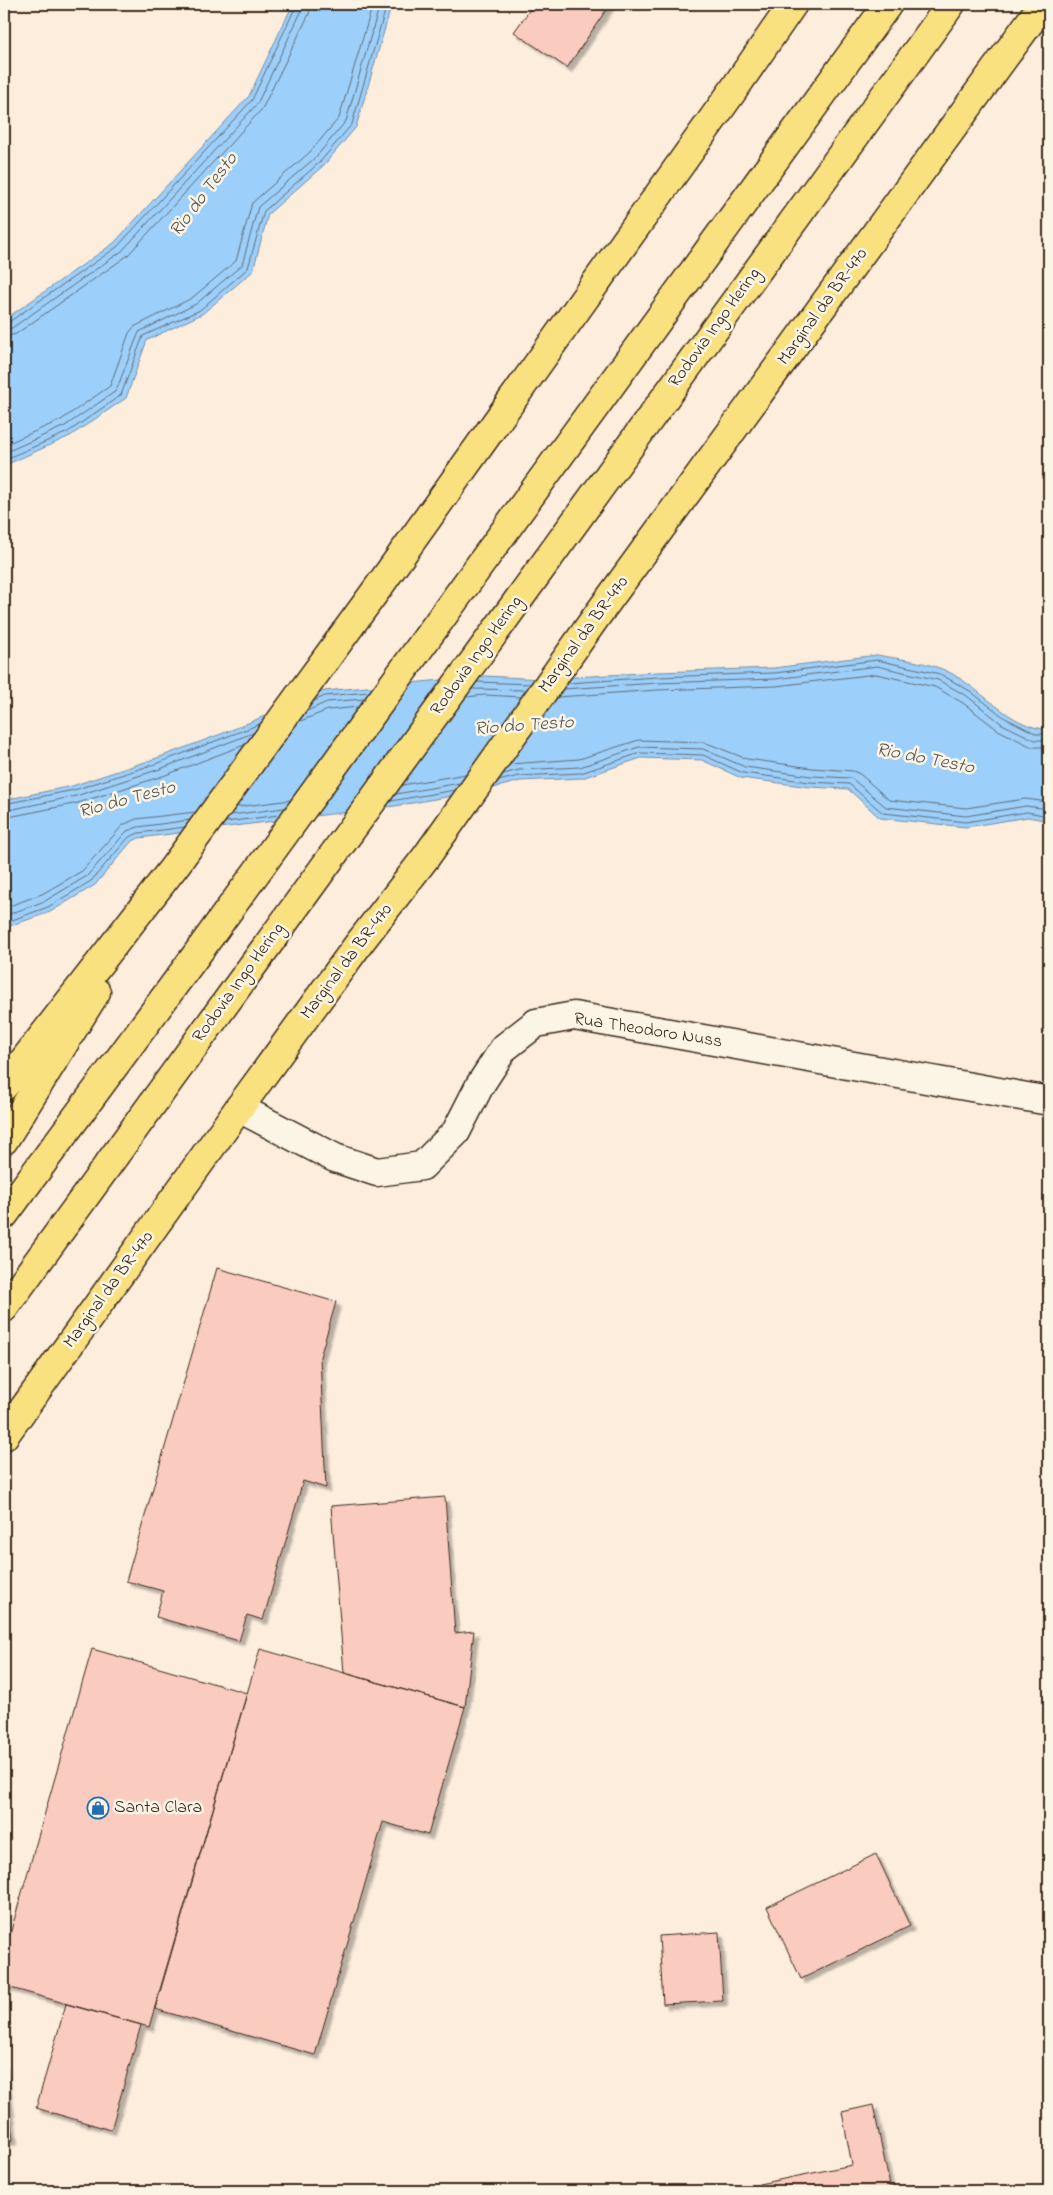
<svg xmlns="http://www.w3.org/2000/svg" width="1053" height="2195" viewBox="0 0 1053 2195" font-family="'Indie Flower',sans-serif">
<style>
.water{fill:#9ccffa;stroke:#758da2}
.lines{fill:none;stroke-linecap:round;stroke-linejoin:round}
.shore{stroke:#626c76;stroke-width:1}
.building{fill:#facbbf;stroke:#3b2a1e;filter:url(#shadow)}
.minor-casing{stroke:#3b2a1e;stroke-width:31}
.major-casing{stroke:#3b2a1e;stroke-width:31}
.highway-casing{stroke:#3b2a1e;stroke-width:31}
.minor{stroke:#fcf5e5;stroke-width:28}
.major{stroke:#fae180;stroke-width:28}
.highway{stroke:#fae180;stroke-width:28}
.labels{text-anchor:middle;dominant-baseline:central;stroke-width:5;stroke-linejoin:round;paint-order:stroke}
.street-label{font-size:18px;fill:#3b2a1e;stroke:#fcf5e5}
.poi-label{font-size:18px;fill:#3b2a1e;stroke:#fcf5e5;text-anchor:start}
.water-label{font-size:19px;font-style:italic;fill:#535355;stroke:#fcf5e5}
</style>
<defs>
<filter id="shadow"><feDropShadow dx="4.5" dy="4.5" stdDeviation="1" flood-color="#0004"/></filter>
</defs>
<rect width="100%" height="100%" fill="#fceddd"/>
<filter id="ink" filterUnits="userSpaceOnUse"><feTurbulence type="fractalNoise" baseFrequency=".02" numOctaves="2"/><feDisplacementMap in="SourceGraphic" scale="10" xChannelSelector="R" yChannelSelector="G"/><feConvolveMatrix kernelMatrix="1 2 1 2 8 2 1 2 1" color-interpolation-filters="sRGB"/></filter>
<g filter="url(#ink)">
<path class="water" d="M293 4H392L356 127 324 165 268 214 253 271 202 314 147 340 126 398 70 436 10 463 4 471V320L114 243 249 96Z
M877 655C898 659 922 661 942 669 978 683 1010 730 1049 729V821L1028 817 966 827 880 818 848 789 810 787 741 778 702 760 641 758 582 778 520 781 486 790 395 806 139 838 131 842 95 885 50 912 4 928V800L72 786 157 758 229 731 324 691 485 676 541 679 658 672 774 668Z"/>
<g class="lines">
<path class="shore" d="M4 323 9 322 117 247 252 100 297 4
M4 330 12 328 122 251 257 104 302 10 303 4
M4 337 16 334 127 256 262 109 309 14 311 4
M4 445 61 420 110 386 129 333 134 327 192 298 236 261 252 203 310 152 339 118 373 4
M4 453 65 426 116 391 139 332 196 304 242 265 258 207 316 157 346 121 380 4
M4 463 8 458 68 432 121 395 143 336 200 310 248 268 264 211 320 162 352 124 387 4
M477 682 530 684
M568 683 658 677 775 673 877 660 940 674 970 691 1005 718 1037 734H1049
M472 689 526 690
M563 689 658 683 775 679 877 666 938 680 967 696 1002 724 1035 740H1049
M466 697 485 695 521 697
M558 697 658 690 776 686 876 674 935 687 963 703 998 730 1032 747H1049
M314 701 325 696 369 692
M307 711 327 702 364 699
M298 722 328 710 358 707
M510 764 579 759 639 740 704 742 747 759 812 768 853 771 860 774 889 800 966 808 1025 799 1049 802
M503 774 519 770 580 767 639 747 703 749 745 767 811 776 851 778 886 807 966 816 1026 806 1049 809
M498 781 519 776 581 773 640 753 703 755 743 773 810 782 849 784 883 813 966 822 1027 812 1049 816
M402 785 466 774
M396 794 460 783
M391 801 455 790
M4 804 74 790 158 763 260 724
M237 807 291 800
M4 811 76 796 160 769 253 733
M231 815 284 808
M4 818 78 803 163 776 244 745
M226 822 279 815
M4 908 42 894 82 871 123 825 136 819 196 812
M4 916 45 901 87 876 127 831 138 827 190 820
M4 923 48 907 91 881 129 837 139 833 185 827"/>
</g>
<path class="building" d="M534 4H610L567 68 514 32Z
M217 1268 336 1302 320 1357 326 1488 303 1481 263 1620 247 1615 239 1641 156 1617 163 1591 126 1581Z
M445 1497 455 1633 474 1631 465 1707 344 1673 331 1506Z
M92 1649 247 1693 149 2027 4 1986V1955Z
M260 1649 465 1707 428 1835 383 1822 315 2055 155 2009Z
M876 1854 910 1926 801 1979 767 1907Z
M719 1932 723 2001 663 2004 659 1936Z
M66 2004 141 2025 111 2130 36 2108Z
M4 2063 13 2140 4 2141Z
M873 2105 891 2191H761L759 2184 852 2165 842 2112Z"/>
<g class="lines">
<g class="minor-casing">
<path id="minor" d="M239 1108 335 1158 377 1172 422 1166 456 1132 480 1085 504 1048 536 1023 574 1016 1049 1101"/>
</g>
<g class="major-casing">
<path id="major" d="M4 1086 174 867 380 585 732 92 793 4
M4 1140 96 992
M4 1436 239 1108 360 942 426 857 596 617 1043 4"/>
</g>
<g class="highway-casing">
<path id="highway" d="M4 1215 194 958 888 4
M4 1308 951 4"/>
</g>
<use href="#minor" class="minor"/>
<use href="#major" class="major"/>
<use href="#highway" class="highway"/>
</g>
</g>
<defs>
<g id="shop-ring" transform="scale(1.125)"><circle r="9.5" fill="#fcf5e5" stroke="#1f6fb2" stroke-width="1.5"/><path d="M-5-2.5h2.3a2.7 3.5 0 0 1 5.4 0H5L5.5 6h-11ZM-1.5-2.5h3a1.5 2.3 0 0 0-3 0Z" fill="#1f6fb2"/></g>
</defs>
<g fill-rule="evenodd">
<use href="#shop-ring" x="98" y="1808"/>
</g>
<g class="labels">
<g class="street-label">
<text transform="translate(823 307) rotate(-54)">Marginal da BR-470</text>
<text transform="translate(715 328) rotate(-54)">Rodovia Ingo Hering</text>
<text transform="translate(584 635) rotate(-54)">Marginal da BR-470</text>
<text transform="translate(477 656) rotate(-54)">Rodovia Ingo Hering</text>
<text transform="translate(347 962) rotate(-53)">Marginal da BR-470</text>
<text transform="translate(239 983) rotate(-54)">Rodovia Ingo Hering</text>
<text transform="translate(648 1031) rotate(9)">Rua Theodoro Nuss</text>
<text transform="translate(109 1290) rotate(-54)">Marginal da BR-470</text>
</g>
<g class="poi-label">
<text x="114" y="1808">Santa Clara</text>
</g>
<g class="water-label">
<text transform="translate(204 195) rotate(-53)">Rio do Testo</text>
<text transform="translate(524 726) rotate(-4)">Rio do Testo</text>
<text transform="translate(925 759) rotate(11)">Rio do Testo</text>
<text transform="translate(127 800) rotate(-15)">Rio do Testo</text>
</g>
</g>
<rect width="1053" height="2195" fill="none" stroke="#fcf5e5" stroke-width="20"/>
<rect x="10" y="10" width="1033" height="2175" fill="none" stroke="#3b2a1e" stroke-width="2" filter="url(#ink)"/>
</svg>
